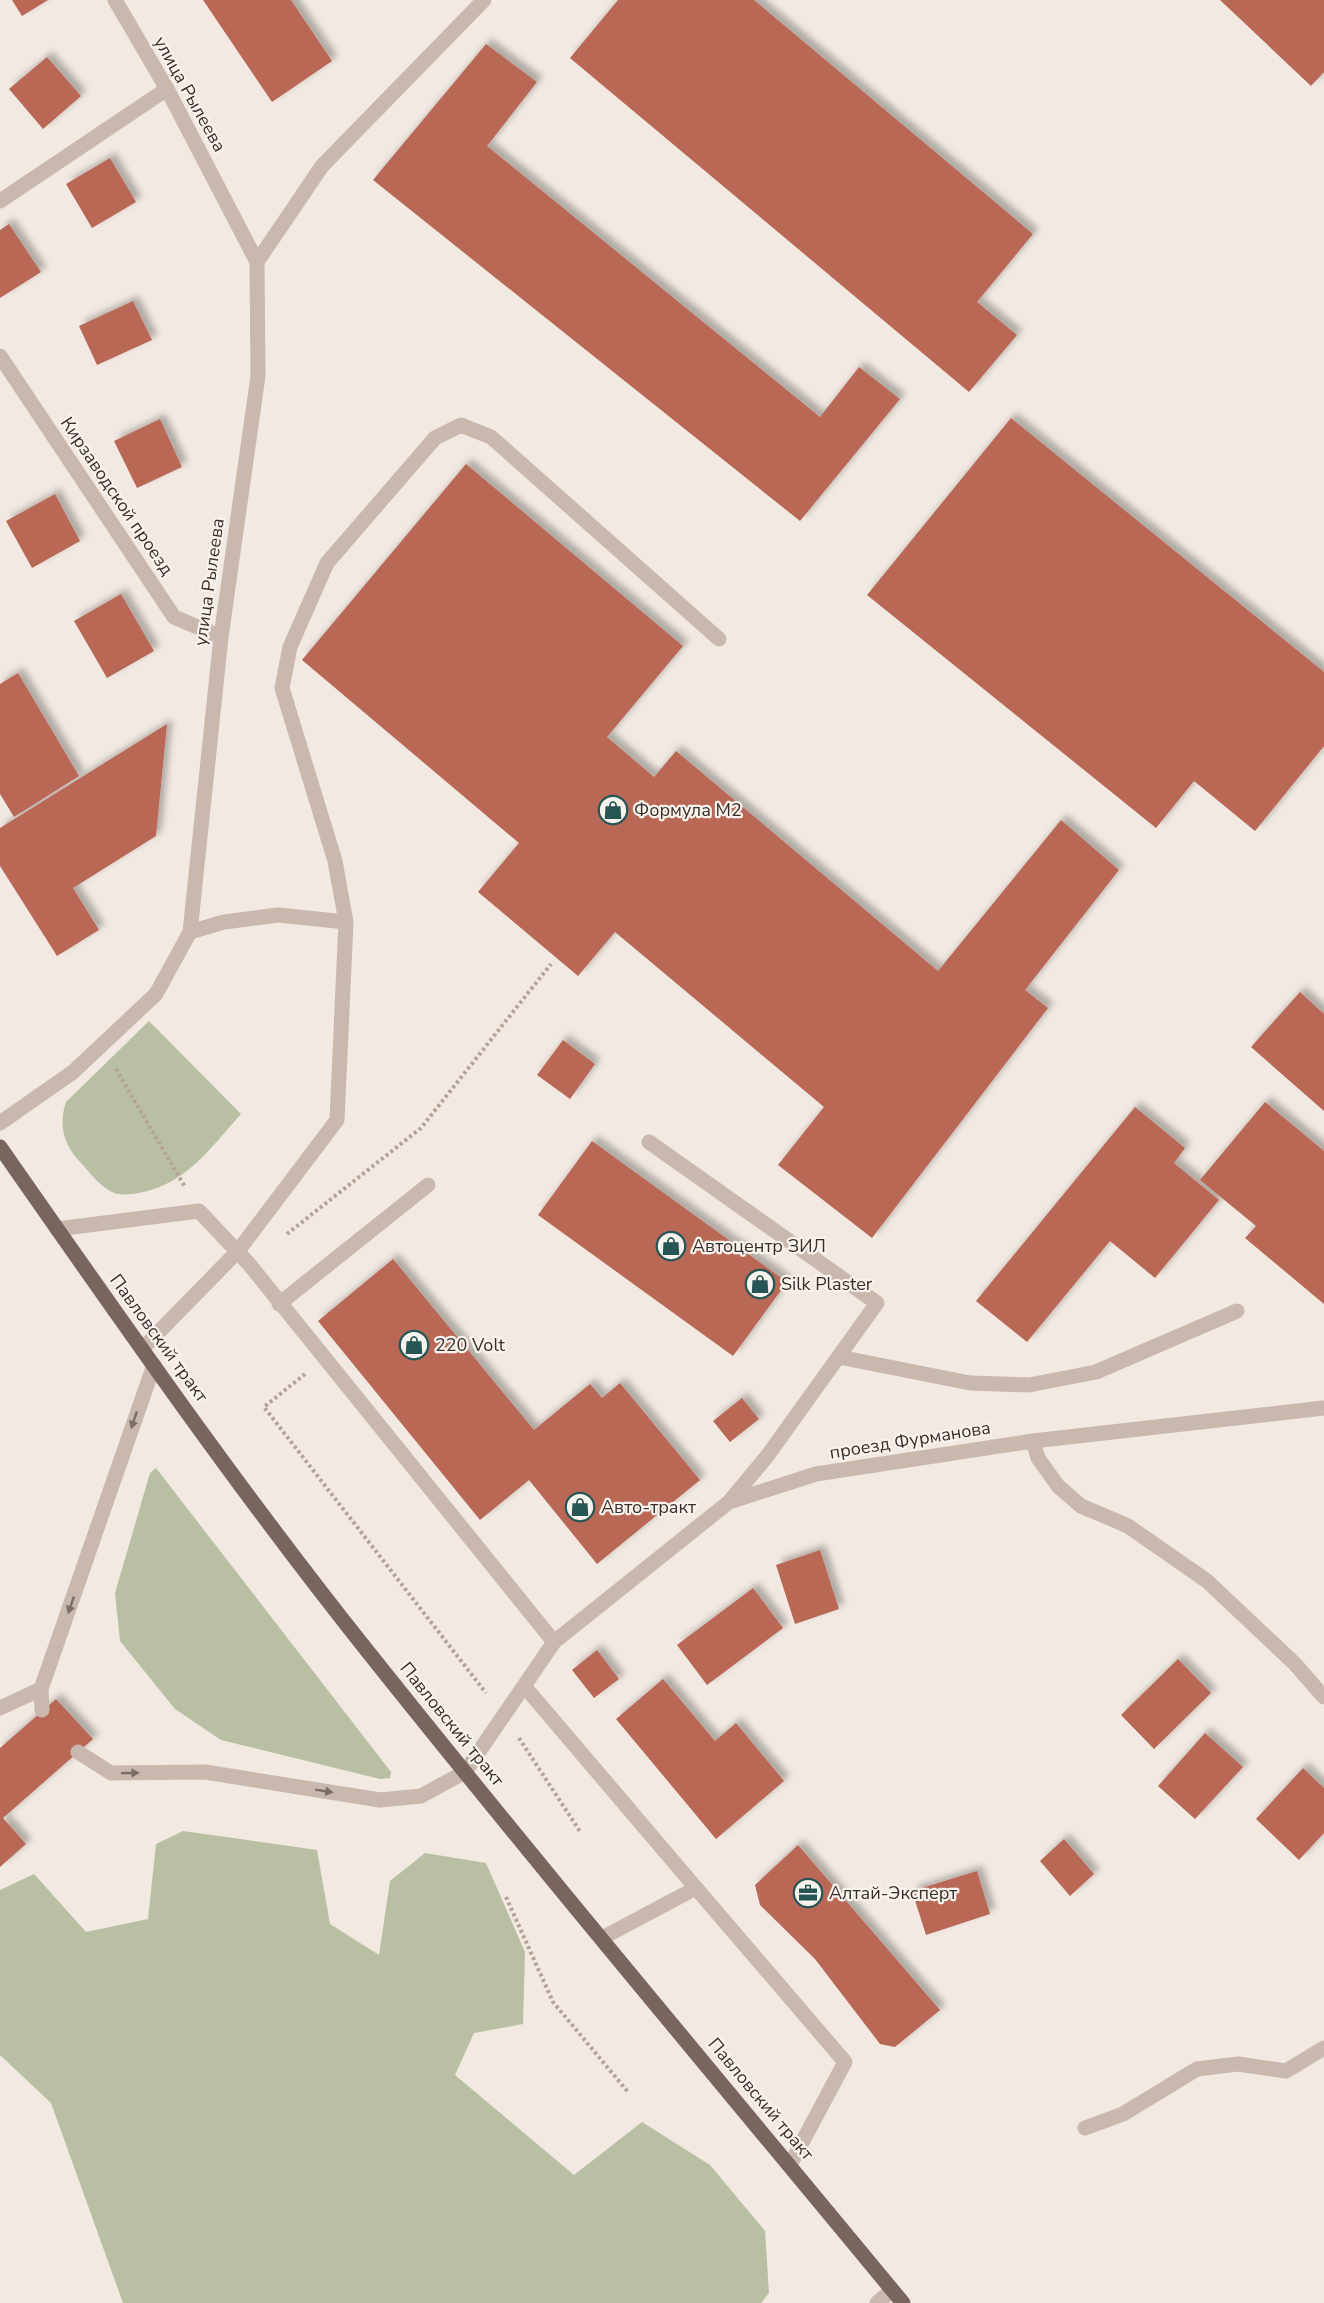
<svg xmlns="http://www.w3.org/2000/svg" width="1324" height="2303" viewBox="0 0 1324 2303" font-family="'Nunito Sans',sans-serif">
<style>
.green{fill:#b8bfa3}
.building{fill:#ba6757;filter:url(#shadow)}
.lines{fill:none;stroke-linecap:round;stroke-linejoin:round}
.path{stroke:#b4a299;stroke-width:4;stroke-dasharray:3 3;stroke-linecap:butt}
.service{stroke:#c8b8ae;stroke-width:15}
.minor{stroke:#c8b8ae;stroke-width:15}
.primary{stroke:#78655f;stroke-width:15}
.oneway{fill:#796d66}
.labels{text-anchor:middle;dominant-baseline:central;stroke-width:4.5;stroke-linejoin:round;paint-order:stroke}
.street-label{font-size:18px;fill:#382f2c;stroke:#f9f3ee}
.poi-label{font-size:18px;fill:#382f2c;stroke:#f9f3ee;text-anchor:start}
</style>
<defs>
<filter id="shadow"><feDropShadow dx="5.5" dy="-5.5" stdDeviation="3" flood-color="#0004"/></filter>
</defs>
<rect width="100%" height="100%" fill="#f1e9e2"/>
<path class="green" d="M149 1021 241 1114C210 1148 187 1184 139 1193 130 1194 120 1196 112 1192 100 1186 91 1174 82 1164 64 1146 58 1126 66 1102Z
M156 1468 391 1772 390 1778 380 1779 221 1740 175 1709 120 1641 115 1593 150 1473Z
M183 1831 317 1850 330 1924 379 1955 390 1881 425 1853 486 1863 525 1952 523 2024 474 2033 455 2075 574 2175 642 2122 710 2165 765 2231 769 2293 761 2303H123L51 2103 0 2055V1890L34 1874 86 1932 148 1919 156 1844Z"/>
<path class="building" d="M12 0H48L22 16Z
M203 0H291L332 61 272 102Z
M618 0H754L1033 234 977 302 1017 335 969 392 570 58Z
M1220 0H1324V72L1311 86Z
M486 44 537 82 487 146 820 417 859 367 900 399 800 521 373 180Z
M47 57 81 96 43 129 9 89Z
M110 158 136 202 92 228 66 184Z
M9 224 41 272 0 298V230Z
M133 301 152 340 97 365 79 326Z
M1011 418 1324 672V746L1255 831 1194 781 1156 828 867 595Z
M160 419 182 467 137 488 114 441Z
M466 464 683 646 607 737 654 777 676 751 938 971 1061 820 1119 870 1025 990 1048 1008 872 1238 778 1165 824 1107 615 932 578 976 478 892 519 843 302 660Z
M55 494 80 541 32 568 6 521Z
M121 594 154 651 107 678 74 621Z
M18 673 79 776 14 817 0 794V684Z
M167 724 156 836 73 888 99 930 57 956 0 866V828Z
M1300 992 1324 1014V1111L1251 1047Z
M563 1040 595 1064 570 1099 537 1075Z
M1265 1102 1324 1151V1304L1245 1238 1256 1226 1200 1180Z
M1135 1107 1185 1148 1174 1163 1219 1200 1155 1278 1110 1241 1027 1342 976 1301Z
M592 1141 787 1282 733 1356 538 1215Z
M393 1259 534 1430 590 1384 602 1398 620 1383 700 1480 597 1564 529 1480 480 1520 318 1321Z
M742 1398 759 1419 730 1442 713 1421Z
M820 1550 839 1609 795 1624 776 1565Z
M753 1588 783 1628 707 1685 677 1645Z
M597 1650 619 1679 594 1698 572 1670Z
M1178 1659 1211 1693 1154 1749 1121 1715Z
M663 1679 715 1741 736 1723 784 1781 716 1839 616 1719Z
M56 1699 93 1739 3 1818 26 1844 0 1867V1748Z
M1205 1733 1243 1767 1195 1819 1158 1786Z
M1303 1768 1324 1788V1833L1299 1860 1256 1819Z
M1064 1839 1094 1874 1070 1896 1040 1861Z
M798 1845 940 2010 895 2047 880 2044 815 1959 760 1905 755 1885Z
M977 1871 990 1914 926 1935 912 1891Z"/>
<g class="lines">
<path class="path" d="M116 1069 185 1187
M287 1234 421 1128 551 964
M305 1374 264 1407 486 1693
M519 1738 581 1833
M506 1897 553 2002 628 2092"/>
<path class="service" d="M346 922 335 861 282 688 290 647 327 563 435 438 461 425 491 437 719 639
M649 1142 877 1303 768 1455 729 1502
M57 1229 199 1211 249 1264 554 1642
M279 1304 428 1185
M142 1349 238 1251 337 1120 346 922 278 915 224 922 190 932
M839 1357 970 1383 1029 1385 1096 1372 1237 1311
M525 1687 696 1888
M0 1708 41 1689
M42 1710 41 1689 154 1365
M78 1752 111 1773 205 1772 380 1800 421 1796 465 1772
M602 1938 696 1888 845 2062 790 2165
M1085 2128 1123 2114 1197 2069 1238 2064 1286 2071 1324 2048"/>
<path class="minor" d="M0 201 167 89
M257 262 322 166 484 0
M0 356 174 617 221 637
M0 1123 73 1072 156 994 190 932 221 637 258 376 257 262 167 89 115 0
M1033 1441 1038 1458 1058 1486 1081 1506 1128 1526 1207 1581 1295 1664 1324 1697
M465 1772 554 1642 729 1502 816 1474 1033 1441 1324 1408
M877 2303 892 2290"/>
<path class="primary" d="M0 1147C118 1316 236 1486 365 1648 541 1869 723 2085 903 2303"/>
</g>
<defs><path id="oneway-solid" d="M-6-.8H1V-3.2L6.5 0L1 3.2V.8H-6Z" transform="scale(1.5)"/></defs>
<g class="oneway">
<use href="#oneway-solid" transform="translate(134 1420) rotate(109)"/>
<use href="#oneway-solid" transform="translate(71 1605) rotate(109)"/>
<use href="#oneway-solid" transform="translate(130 1773) rotate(-1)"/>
<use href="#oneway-solid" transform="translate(324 1791) rotate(9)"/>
</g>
<defs>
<g id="shop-ring" transform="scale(1.5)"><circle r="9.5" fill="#f9f3ee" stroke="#255655" stroke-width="1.5"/><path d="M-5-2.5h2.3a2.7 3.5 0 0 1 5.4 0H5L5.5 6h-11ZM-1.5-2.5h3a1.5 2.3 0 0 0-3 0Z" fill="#255655"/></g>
<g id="office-ring" transform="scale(1.5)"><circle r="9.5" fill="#f9f3ee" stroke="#255655" stroke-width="1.5"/><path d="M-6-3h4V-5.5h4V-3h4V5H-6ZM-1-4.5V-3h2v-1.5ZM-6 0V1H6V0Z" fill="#255655"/></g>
</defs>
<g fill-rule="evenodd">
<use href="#shop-ring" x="613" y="810"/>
<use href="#shop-ring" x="671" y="1246"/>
<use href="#shop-ring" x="760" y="1284"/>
<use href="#shop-ring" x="414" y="1345"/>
<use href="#shop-ring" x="580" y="1507"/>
<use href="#office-ring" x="808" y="1893"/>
</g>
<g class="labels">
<g class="street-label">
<text transform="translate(190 94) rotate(61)">улица Рылеева</text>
<text transform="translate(117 496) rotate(56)">Кирзаводской проезд</text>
<text transform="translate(209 582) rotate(-82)">улица Рылеева</text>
<text transform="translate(159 1338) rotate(54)">Павловский тракт</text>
<text transform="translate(910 1440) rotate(-9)">проезд Фурманова</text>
<text transform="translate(452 1724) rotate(51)">Павловский тракт</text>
<text transform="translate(761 2099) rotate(50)">Павловский тракт</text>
</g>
<g class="poi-label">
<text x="634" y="810">Формула М2</text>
<text x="692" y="1246">Автоцентр ЗИЛ</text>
<text x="781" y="1284">Silk Plaster</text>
<text x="435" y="1345">220 Volt</text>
<text x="601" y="1507">Авто-тракт</text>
<text x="829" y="1893">Алтай-Эксперт</text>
</g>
</g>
</svg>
